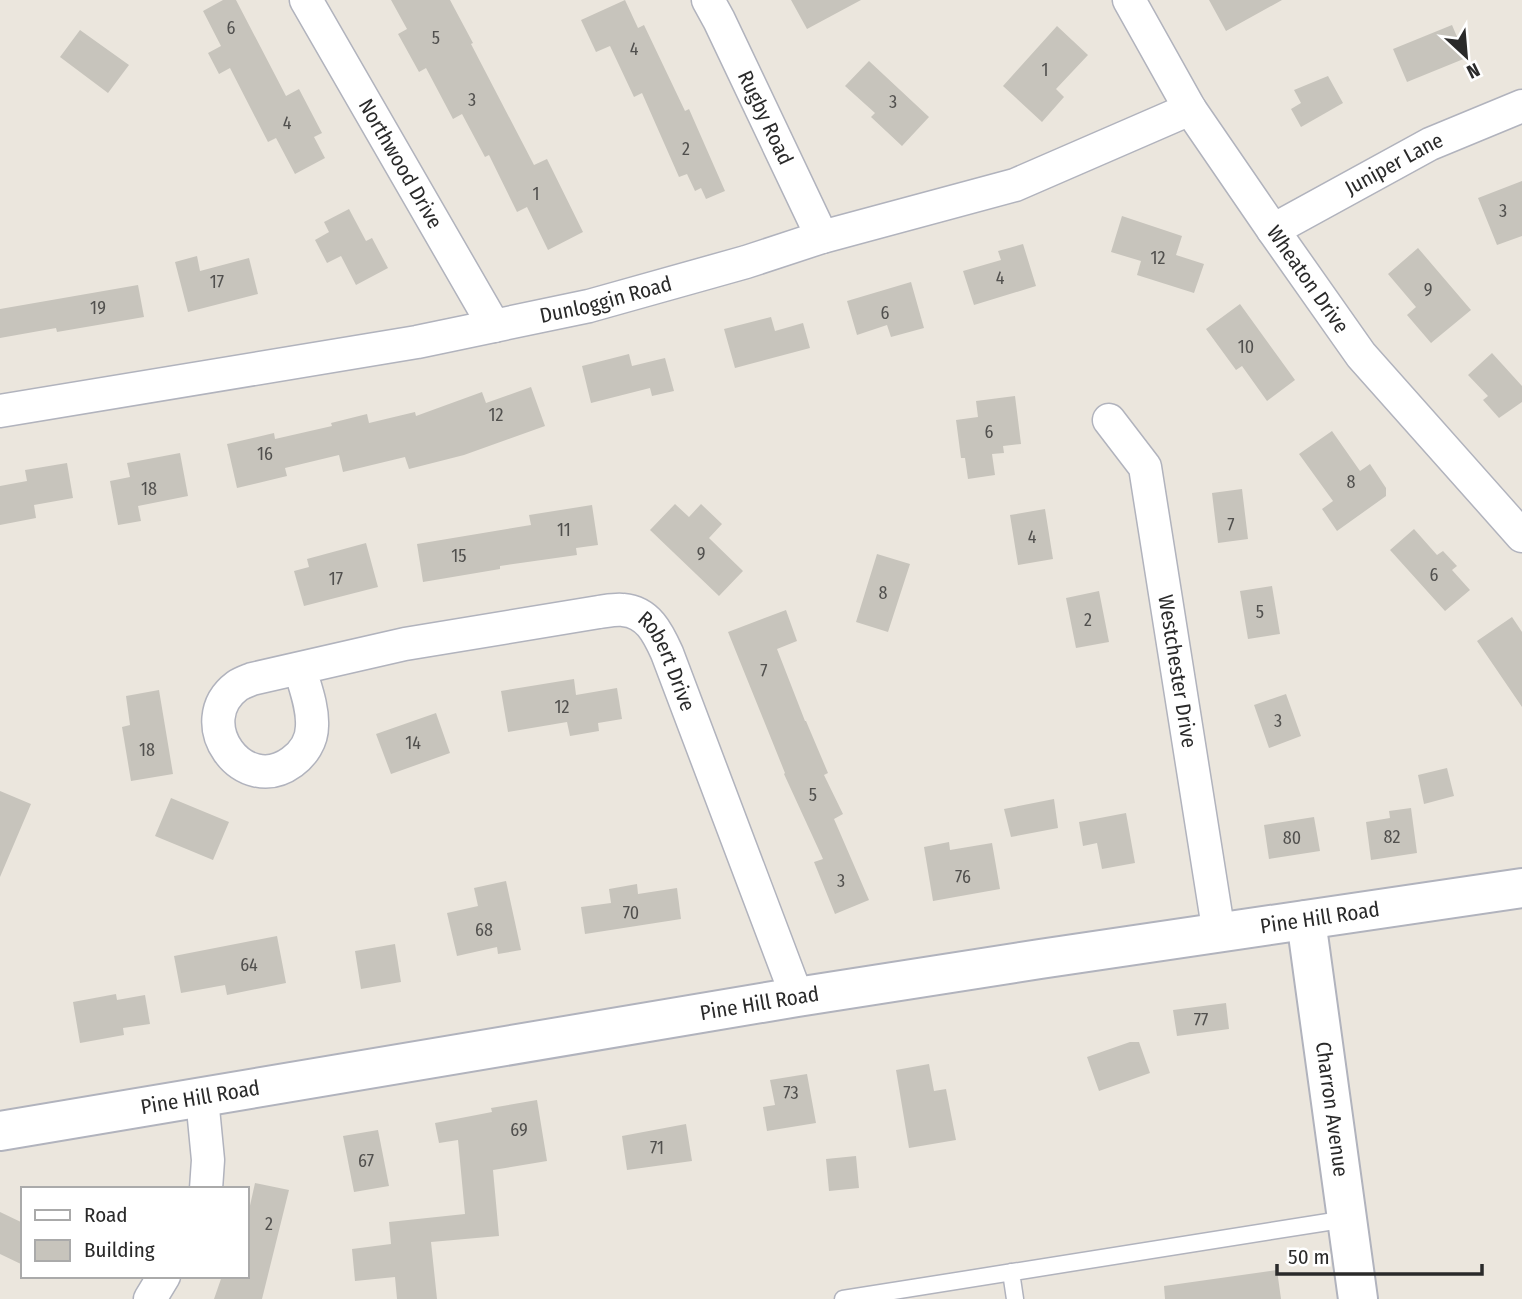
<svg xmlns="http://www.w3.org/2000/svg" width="1522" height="1299" viewBox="0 0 1522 1299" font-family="'Fira Sans Condensed',sans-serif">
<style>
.building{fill:#c7c4bc}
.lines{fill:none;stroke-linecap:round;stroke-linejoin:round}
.lane-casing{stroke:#b1b3bd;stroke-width:19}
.street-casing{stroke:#b1b3bd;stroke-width:35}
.secondary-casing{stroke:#b1b3bd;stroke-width:42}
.lane{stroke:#fff;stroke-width:16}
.street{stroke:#fff;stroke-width:32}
.secondary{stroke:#fff;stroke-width:38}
.labels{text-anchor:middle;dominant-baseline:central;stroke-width:7;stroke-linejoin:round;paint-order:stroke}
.number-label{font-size:18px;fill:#51504e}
.street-label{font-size:21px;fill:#2a2a2a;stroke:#fff}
</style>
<rect width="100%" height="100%" fill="#ebe6dd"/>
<path class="building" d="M223 0H236L286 96 299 89 322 133 314 137 325 158 295 174 276 138 268 142 230 68 219 74 208 53 221 46 203 11Z
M391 0H450L473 43 471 44 534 165 547 159 583 232 548 250 527 207 517 212 489 155 485 157 462 114 453 119 426 68 419 72 398 34 407 29Z
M625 0 638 28 644 25 685 111 689 109 725 191 706 199 701 188 695 191 687 174 679 177 642 93 634 97 610 46 596 52 581 20Z
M791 0H861L807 29Z
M1209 0H1282L1226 31Z
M1452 25 1466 58 1407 82 1393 49Z
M1057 26 1088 55 1056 89 1064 97 1042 122 1003 86Z
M80 30 129 65 108 93 60 57Z
M869 61 929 117 902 146 871 117 875 113 845 86Z
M1328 76 1343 103 1301 127 1291 109 1301 103 1294 90Z
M1522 181V236L1497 245 1478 198Z
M349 209 366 241 372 238 388 268 356 285 341 256 327 263 315 240 329 232 324 222Z
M1122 216 1182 236 1176 255 1204 264 1194 293 1137 275 1141 261 1111 252Z
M1023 244 1036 286 974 305 963 271 1001 260 998 251Z
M1418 248 1471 310 1431 343 1407 315 1416 307 1388 274Z
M197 256 200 271 249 258 258 294 188 312 175 262Z
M911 282 924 328 891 337 887 325 857 335 847 301Z
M138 285 144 317 57 332 56 328 0 338V309Z
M1240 304 1295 380 1267 401 1242 366 1236 370 1206 329Z
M771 317 775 331 803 323 810 348 735 368 724 329Z
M1492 353 1522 386V402L1499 418 1483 400 1488 396 1468 375Z
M629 354 632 366 665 358 674 391 652 396 650 388 591 403 582 366Z
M531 387 545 426 464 455 409 469 405 457 343 472 339 455 285 468 287 476 237 488 227 444 274 433 275 439 332 426 331 423 367 414 369 423 415 412 416 416 482 392 486 403Z
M1015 396 1021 444 1003 446 1004 453 992 454 995 475 968 479 965 458H961L956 420 978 417 976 401Z
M1332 431 1360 471 1370 464 1386 488V496L1337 531 1322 509 1333 501 1299 454Z
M180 453 188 496 138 506 141 521 118 525 110 481 130 477 127 463Z
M67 463 73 498 34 505 36 518 0 525V486L27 481 25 470Z
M1242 489 1248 539 1218 543 1212 493Z
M675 504 689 517 701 504 722 524 709 538 743 571 719 596 650 530Z
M592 505 598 545 576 548 577 555 500 566V569L423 582 417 544 531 525 529 515Z
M1045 509 1053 559 1018 565 1010 515Z
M1414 529 1437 555 1443 551 1457 566 1452 570 1470 590 1445 611 1390 550Z
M366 543 378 587 304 606 294 571 309 567 307 559Z
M877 554 910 564 888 632 856 622Z
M1272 586 1280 634 1248 639 1240 591Z
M1099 591 1109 642 1076 648 1066 598Z
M786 610 797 641 777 649 805 721H806L828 773 824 775 843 814 834 819 869 900 835 914 814 862 823 859 784 774 785 773 728 632Z
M1512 617 1522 632V707L1477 641Z
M574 679 576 695 617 688 622 719 598 723 599 731 570 736 567 722 508 732 501 691Z
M159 690 173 774 131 781 122 727 130 725 126 696Z
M1286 694 1301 736 1269 748 1254 705Z
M436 713 450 753 391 774 376 734Z
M1447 768 1454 796 1424 804 1418 775Z
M0 791 31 804 0 877Z
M171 798 229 822 213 860 155 836Z
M1054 799 1058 828 1011 837 1004 809Z
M1411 808 1417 853 1371 860 1366 822 1390 818 1389 811Z
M1126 813 1135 863 1102 869 1097 843 1083 846 1079 822Z
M1314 817 1320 851 1269 859 1264 825Z
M949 842 950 850 992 843 1000 889 933 901 924 847Z
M506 881 521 950 498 954 497 947 457 956 447 913 478 906 474 888Z
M637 884 638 894 677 888 681 919 585 934 581 907 611 903 609 889Z
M277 936 286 983 227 995 225 985 181 993 174 956Z
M395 944 401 982 361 989 355 951Z
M116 994 117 1000 145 995 150 1024 123 1028 124 1035 80 1043 73 1002Z
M1226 1003 1229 1029 1177 1036 1173 1010Z
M1130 1042H1139L1150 1073 1099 1091 1087 1057Z
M929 1064 934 1091 946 1089 956 1140 909 1148 896 1070Z
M807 1074 816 1123 767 1131 763 1107 775 1105 770 1080Z
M537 1100 547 1161 493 1170 499 1236 431 1242 437 1299H397L395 1277 355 1281 352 1249 391 1244 389 1222 465 1214 458 1140 439 1143 435 1123 492 1112 491 1108Z
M686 1124 692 1161 627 1170 622 1136Z
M378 1130 389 1186 354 1192 343 1136Z
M856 1156 859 1188 829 1191 826 1159Z
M255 1183 289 1190 262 1299H214L222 1276H247V1219Z
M0 1212 23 1223V1265L0 1254Z
M1277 1270 1281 1299H1165L1164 1286Z"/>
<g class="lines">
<g class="lane-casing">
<path id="lane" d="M1011 1272 1015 1299
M843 1299 1347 1219"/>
</g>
<g class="street-casing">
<g id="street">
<path id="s1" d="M306 0 494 326"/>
<path id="s2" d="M708 0 719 20 822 237"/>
<path id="s3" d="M1129 0 1190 109 1273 230 1361 355 1522 536"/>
<path id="s4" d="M1273 230 1430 144 1522 106"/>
<path id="s5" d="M0 411 417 342 589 306 746 262 822 237 1015 185 1190 109"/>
<path id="s6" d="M1109 420 1145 467 1219 934"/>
<path id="s7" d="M300 669C305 687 313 707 312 726 312 741 303 754 292 762 243 798 189 722 237 686 241 683 247 681 252 679L405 644 599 612C607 611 616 609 623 610 648 612 658 633 667 653L797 997"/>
<path d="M202 1098 208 1160 206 1189"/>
<path d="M150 1299 164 1276"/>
</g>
</g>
<g class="secondary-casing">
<g id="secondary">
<path id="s8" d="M1306 920 1358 1299"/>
<path id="s9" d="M0 1131 797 997 1040 959 1522 888"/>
</g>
</g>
<use href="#lane" class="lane"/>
<use href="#street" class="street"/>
<use href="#secondary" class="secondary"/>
</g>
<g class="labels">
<g class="number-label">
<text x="231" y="28">6</text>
<text x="436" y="38">5</text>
<text x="634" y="49">4</text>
<text x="1045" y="70">1</text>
<text x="472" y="100">3</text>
<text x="893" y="102">3</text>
<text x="287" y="123">4</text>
<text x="686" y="149">2</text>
<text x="536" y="194">1</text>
<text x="1503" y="211">3</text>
<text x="1158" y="258">12</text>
<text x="1000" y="278">4</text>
<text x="217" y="282">17</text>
<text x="1428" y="290">9</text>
<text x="98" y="308">19</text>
<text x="885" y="313">6</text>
<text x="1246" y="347">10</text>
<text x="496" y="415">12</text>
<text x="989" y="432">6</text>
<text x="265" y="454">16</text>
<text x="1351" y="482">8</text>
<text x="149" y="489">18</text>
<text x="1231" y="525">7</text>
<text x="564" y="530">11</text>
<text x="1032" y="537">4</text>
<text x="701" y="554">9</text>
<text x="459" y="556">15</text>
<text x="1434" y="575">6</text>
<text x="336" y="579">17</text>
<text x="883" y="593">8</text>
<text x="1260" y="612">5</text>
<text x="1088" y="620">2</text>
<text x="764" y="671">7</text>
<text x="562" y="707">12</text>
<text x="1278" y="721">3</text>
<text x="413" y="743">14</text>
<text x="147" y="750">18</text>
<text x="813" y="795">5</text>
<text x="1392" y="837">82</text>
<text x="1292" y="838">80</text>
<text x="963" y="877">76</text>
<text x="841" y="881">3</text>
<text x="631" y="913">70</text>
<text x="484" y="930">68</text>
<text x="249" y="965">64</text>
<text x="1201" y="1020">77</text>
<text x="791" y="1093">73</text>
<text x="519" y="1130">69</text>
<text x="657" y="1148">71</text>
<text x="366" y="1161">67</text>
<text x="269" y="1224">2</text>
</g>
<g class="street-label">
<text stroke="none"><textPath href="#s2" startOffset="131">Rugby Road</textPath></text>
<text stroke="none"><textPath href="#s1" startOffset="189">Northwood Drive</textPath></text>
<text stroke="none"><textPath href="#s4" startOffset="138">Juniper Lane</textPath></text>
<text stroke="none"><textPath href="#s3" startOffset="332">Wheaton Drive</textPath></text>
<text stroke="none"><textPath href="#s5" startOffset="616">Dunloggin Road</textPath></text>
<text stroke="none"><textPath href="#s7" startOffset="714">Robert Drive</textPath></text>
<text stroke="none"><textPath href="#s6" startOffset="266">Westchester Drive</textPath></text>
<text stroke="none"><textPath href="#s9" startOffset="1337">Pine Hill Road</textPath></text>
<text stroke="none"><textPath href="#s9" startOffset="770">Pine Hill Road</textPath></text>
<text stroke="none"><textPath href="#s9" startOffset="203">Pine Hill Road</textPath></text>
<text stroke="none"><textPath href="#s8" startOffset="191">Charron Avenue</textPath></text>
</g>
</g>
<rect x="21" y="1187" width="228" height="91" fill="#ffffff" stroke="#aaaaaa" stroke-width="2"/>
<rect x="35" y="1210" width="35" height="10" fill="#ffffff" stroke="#aaaaaa" stroke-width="2"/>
<text x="84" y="1222" font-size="21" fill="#2a2a2a">Road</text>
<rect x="35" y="1240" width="35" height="21" fill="#c7c4bc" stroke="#aaaaaa" stroke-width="2"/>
<text x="84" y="1257" font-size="21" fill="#2a2a2a">Building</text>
<g transform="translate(1466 56) rotate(154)" stroke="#ffffff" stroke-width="5" paint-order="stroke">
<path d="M0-5L12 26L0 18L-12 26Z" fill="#2a2a2a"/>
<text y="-10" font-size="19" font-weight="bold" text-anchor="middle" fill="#2a2a2a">N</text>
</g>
<path d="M1277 1264v10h205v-10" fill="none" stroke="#2a2a2a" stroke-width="3.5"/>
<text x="1288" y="1264" font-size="21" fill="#2a2a2a" stroke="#ffffff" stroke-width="5" paint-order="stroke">50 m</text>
</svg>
